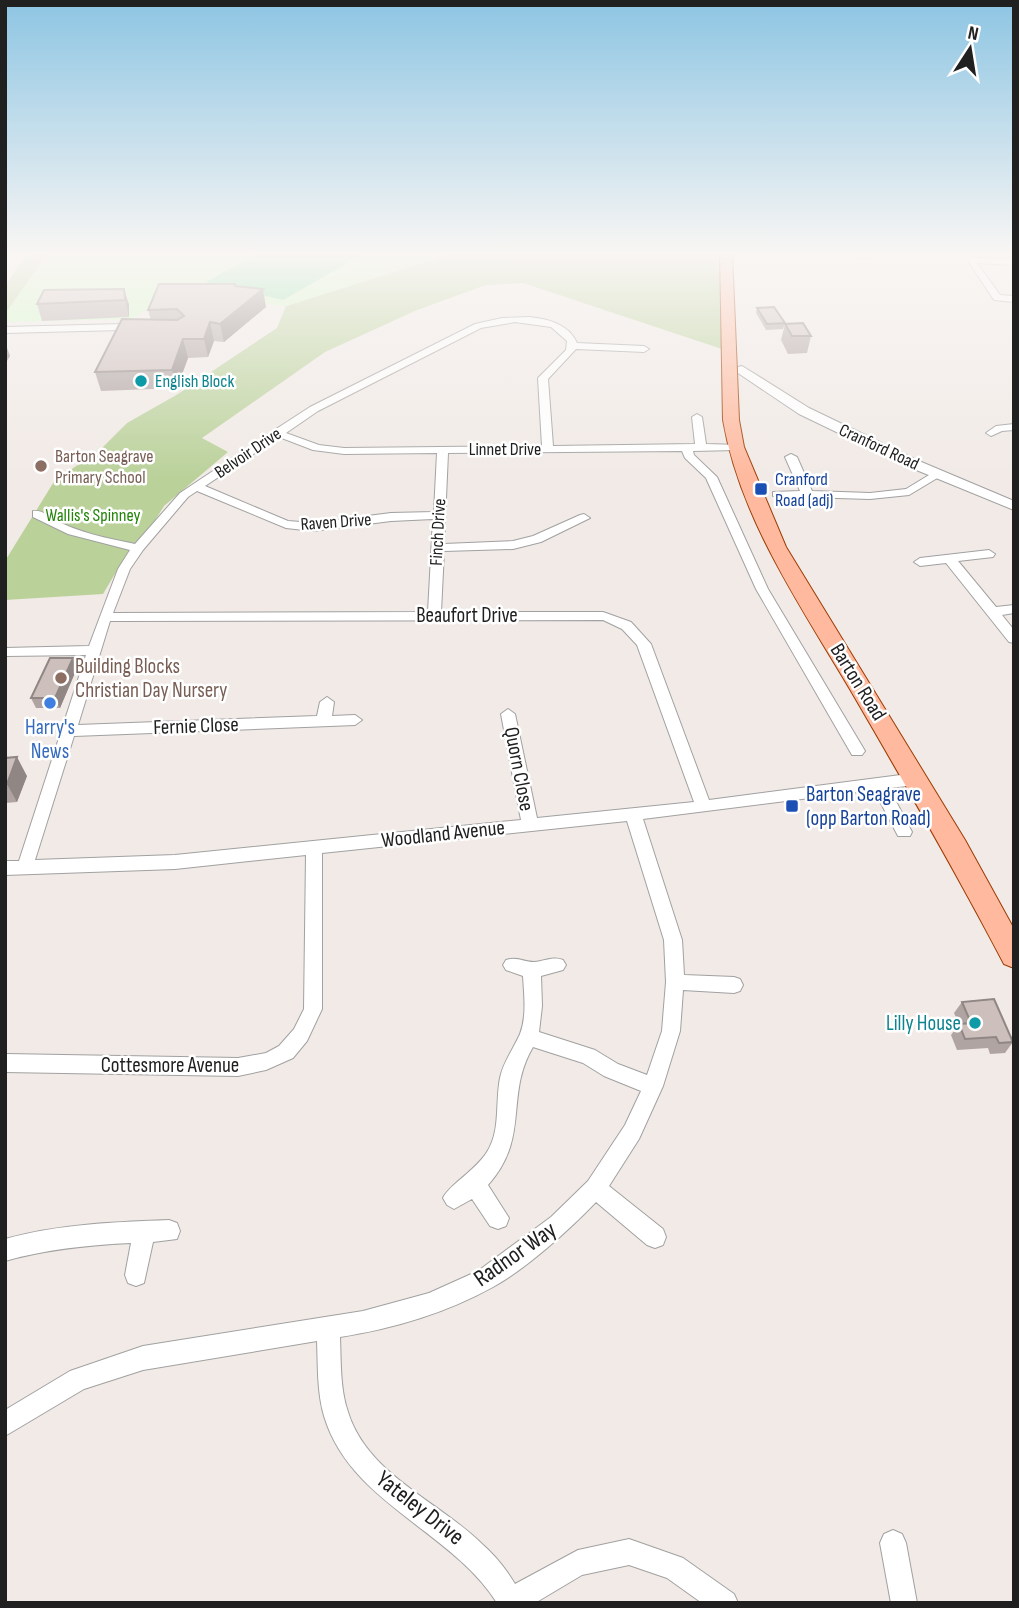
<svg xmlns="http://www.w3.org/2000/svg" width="1019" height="1608" viewBox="0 0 1019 1608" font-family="'Sofia Sans Condensed',sans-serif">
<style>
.forest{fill:#bad19a}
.park{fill:#cffbc3}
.pitch{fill:#83e1a1}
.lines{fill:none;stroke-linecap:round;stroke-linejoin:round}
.minor-casing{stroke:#a1a1a1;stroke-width:2}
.tertiary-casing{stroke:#a1a1a1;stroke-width:2}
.primary-casing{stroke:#9c3b00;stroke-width:2}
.minor{fill:#fff;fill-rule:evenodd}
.tertiary{fill:#fff;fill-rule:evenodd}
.primary{fill:#feb99e;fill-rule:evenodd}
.wall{fill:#b0a4a2}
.shaded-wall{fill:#908684}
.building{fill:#cdbfbc;stroke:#908684;stroke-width:2}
.culture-dot{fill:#0f9aa8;stroke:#fff;stroke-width:2.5}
.education-dot{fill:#8d6e63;stroke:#fff;stroke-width:2.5}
.transit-dot{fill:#1a4fb4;stroke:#fff;stroke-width:2.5}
.shop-dot{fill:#3f7fe0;stroke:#fff;stroke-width:2.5}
.labels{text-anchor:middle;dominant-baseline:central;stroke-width:5;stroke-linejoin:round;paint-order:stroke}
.far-culture-label{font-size:18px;fill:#0d838f;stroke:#fff;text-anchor:start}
.far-street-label{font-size:18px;fill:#202020;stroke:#fff}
.far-education-label{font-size:18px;fill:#785e54;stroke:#fff;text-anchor:start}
.far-transit-label{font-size:18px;fill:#164399;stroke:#fff;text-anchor:start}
.far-park-label{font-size:18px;fill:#238309;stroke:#fff}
.street-label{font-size:21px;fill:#202020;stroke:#fff}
.education-label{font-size:21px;fill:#785e54;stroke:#fff;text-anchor:start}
.shop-label{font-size:21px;fill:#366cbe;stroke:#fff}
.transit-label{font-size:21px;fill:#164399;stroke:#fff;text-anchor:start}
.culture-label{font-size:21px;fill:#0d838f;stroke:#fff;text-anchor:end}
.near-street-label{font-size:24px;fill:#202020;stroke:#fff}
</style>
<rect width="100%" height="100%" fill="#f1eae6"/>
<path class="forest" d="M29 252H49L5 314V285Z
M448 252H723L722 349 523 283 486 285 417 310 325 352 202 438 228 452 164 506 138 548 128 552 103 594 5 600V561L55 480 99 451 127 423 178 394 277 328 286 306 435 259Z"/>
<path class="park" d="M49 252H403L435 259 286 306 249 303 156 305 130 319 5 322V314Z"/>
<path class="pitch" d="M260 252H367L283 300 206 282Z"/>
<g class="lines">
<g class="minor-casing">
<path id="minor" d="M912 252 909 256 860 258 856 256 860 254Z
M962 252H970L974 258 1014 259V265L977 263 1000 295 1014 296V302L994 300Z
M529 317C548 319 569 324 577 343L644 346 649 349 644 352 576 349 548 379 553 446 695 444 692 417 697 414 702 417 706 444 740 445 741 447 736 450 693 451 694 455 717 477 768 589 865 751 862 755H852L756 589 706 478 685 458 682 451 448 453 444 544 513 541 533 536 580 515 584 514 590 518 541 542 513 549 444 551 441 612H603L631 622 651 644 709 800 916 773 924 779 916 785 889 788 912 832 910 836H898L874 790 643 819 682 940 684 975 734 977 740 979 743 985 740 991 734 993 683 990 680 1031 663 1086 639 1139 609 1186 663 1229 666 1237 663 1245 655 1248 647 1245 596 1202C568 1231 527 1268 493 1287 446 1313 392 1329 340 1337 341 1362 340 1389 348 1412 367 1474 438 1501 481 1543 495 1555 506 1569 515 1584L578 1550 629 1539 683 1558 734 1594 738 1603H702L667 1578 629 1565 582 1575 535 1603H497C451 1530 350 1503 324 1416 317 1392 318 1366 317 1341L143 1370 84 1389 5 1436V1410L70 1371 143 1346 363 1311 429 1293 478 1271 551 1217 588 1181 625 1125 641 1091 604 1076 583 1063 533 1047C504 1096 531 1137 488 1185L509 1218 506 1226 498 1229 490 1226 472 1199 454 1209 447 1205 443 1198C449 1185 476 1170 487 1152 501 1130 495 1103 500 1078 503 1062 513 1050 520 1034 527 1016 524 994 523 976L506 970 503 965 506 960C516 956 524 962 534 962 545 961 553 956 563 960L566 965 563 970 541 976 542 1006 539 1032 595 1050 618 1064 647 1075 662 1031 666 982 664 940 627 821 322 853V1009L307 1041 293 1058 266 1070 238 1076 5 1072V1054L238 1058 266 1053 279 1046 294 1029 304 1009 306 855 175 869 5 875V861H19L86 655 5 656V648L89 646 118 569 130 550 68 534 33 517V511C42 510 46 515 53 519 79 533 107 538 135 544L180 493 273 431 310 407 475 324 502 318ZM515 322 551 327 567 341 566 350 538 378 542 446 344 448 319 445 286 433 318 411 481 328ZM279 437 313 450 344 454 437 453 434 512 391 513 313 523 288 521 205 486ZM197 491 286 528 313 531 391 521 433 519 428 612 113 613 130 569 143 550 188 497ZM603 620 622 629 637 645 694 802 537 818 515 714 508 709 501 714 521 820 175 855 35 860 74 736 355 725 362 720 355 715 332 716 334 702 327 697 320 702 317 716 78 725 110 621Z
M123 324 143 334 138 337 122 330 5 333V327Z
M1014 424V430L1002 431 991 436 986 433 996 426Z
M791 454 797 457 812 491 870 493 906 489 934 472 944 474 909 495 870 499 773 496V492L800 491 785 457Z
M989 550 995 554 993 557 958 561 996 607 1014 605V613L1002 615 1014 630V643L1009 642 946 563 920 566 914 562 920 558Z
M169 1220 177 1223 180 1231 177 1239 153 1242 144 1283 136 1286 128 1283 125 1275 131 1243C89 1245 47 1249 5 1261V1239C59 1224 114 1222 169 1220Z
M893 1530 902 1534 906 1543 917 1603H891L880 1543 884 1534Z"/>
</g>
<g class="tertiary-casing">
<path id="tertiary" d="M742 366 809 408 919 461 1014 501V510L909 467 799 414 738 373V367Z"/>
</g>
<g class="primary-casing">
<path id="primary" d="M720 252H732L739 420 744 447 786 547 965 840 1014 929V968L1004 964C956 872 904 782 851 691 801 606 740 519 723 420Z"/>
</g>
<use href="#minor" class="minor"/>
<use href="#tertiary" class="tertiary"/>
<use href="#primary" class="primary"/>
</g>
<path class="wall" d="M235 284 236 286 266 307 224 342 214 341 208 357 188 358 177 388 101 391 95 372 151 320 148 310Z
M124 289 129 305V317L42 321 37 304Z
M757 308 785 323 783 329 766 330 756 313Z
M785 324 811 336 807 353 788 354 781 340Z
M77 668 60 708H36L31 698Z
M5 758 27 776 17 802 5 803Z
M962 1002 1013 1042 1005 1053 990 1054 988 1048 957 1050 951 1035 959 1024 954 1013Z"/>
<path class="shaded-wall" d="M124 289 129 305V317L125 300Z
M263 289 266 307 224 342 220 324Z
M210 322 214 341 208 357 204 339Z
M183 339 188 358 177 388 172 370Z
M6 345 10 356 5 364V346Z
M73 658 77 668 60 708 55 698Z
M17 757 27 776 17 802 7 784Z"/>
<path class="building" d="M159 284H235V286L263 289 220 324 210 322 204 339H183L172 370 95 372 122 319 177 320 184 316 177 309 148 310Z
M124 289 125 300 37 304 44 290Z
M774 307 785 323 767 324 757 308Z
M803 323 811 336H792L785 324Z
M50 658H73L55 698H31Z
M17 757 7 784H5V758Z
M994 999 1013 1042 999 1043 996 1037 965 1039 959 1024 971 1023 962 1002Z"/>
<linearGradient id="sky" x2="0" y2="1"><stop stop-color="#8dc5e3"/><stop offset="0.53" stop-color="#f9f6f4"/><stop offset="1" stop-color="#f9f6f4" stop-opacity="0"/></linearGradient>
<rect width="1019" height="478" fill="url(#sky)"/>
<g class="culture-dot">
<circle cx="141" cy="381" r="7"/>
<circle cx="975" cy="1023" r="7"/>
</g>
<g class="education-dot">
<circle cx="41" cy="466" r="7"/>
<circle cx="61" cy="678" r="7"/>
</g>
<g class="transit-dot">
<rect x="754" y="482" width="14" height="14" rx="3.5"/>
<rect x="785" y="799" width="14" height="14" rx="3.5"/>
</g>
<circle class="shop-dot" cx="50" cy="703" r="7"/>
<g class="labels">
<g class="far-culture-label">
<text x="155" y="381">English Block</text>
</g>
<g class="far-street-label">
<text transform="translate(879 447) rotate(25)">Cranford Road</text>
<text x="505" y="449">Linnet Drive</text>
<text transform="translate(248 453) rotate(-34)">Belvoir Drive</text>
<text transform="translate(336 522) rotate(-4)">Raven Drive</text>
<text transform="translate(438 532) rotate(-87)">Finch Drive</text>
</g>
<g class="far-education-label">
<text x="55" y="456">Barton Seagrave<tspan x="55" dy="21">Primary School</tspan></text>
</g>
<g class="far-transit-label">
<text x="775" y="479">Cranford<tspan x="775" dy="21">Road (adj)</tspan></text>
</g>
<g class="far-park-label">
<text x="93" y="515">Wallis's Spinney</text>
</g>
<g class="street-label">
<text x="467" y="615">Beaufort Drive</text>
<text transform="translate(858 682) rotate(58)">Barton Road</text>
<text transform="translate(196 726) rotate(-2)">Fernie Close</text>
<text transform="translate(519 769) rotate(79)">Quorn Close</text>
<text transform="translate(443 834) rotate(-6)">Woodland Avenue</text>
<text x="170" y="1065">Cottesmore Avenue</text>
</g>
<g class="education-label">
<text x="75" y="666">Building Blocks<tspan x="75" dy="24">Christian Day Nursery</tspan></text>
</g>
<g class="shop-label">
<text x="50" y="727">Harry's<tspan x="50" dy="24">News</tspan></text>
</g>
<g class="transit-label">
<text x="806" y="794">Barton Seagrave<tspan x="806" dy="24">(opp Barton Road)</tspan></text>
</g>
<g class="culture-label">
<text x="961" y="1023">Lilly House</text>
</g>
<g class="near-street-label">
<text transform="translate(515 1254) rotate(-35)">Radnor Way</text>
<text transform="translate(420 1508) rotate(38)">Yateley Drive</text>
</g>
</g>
<rect width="1019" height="1608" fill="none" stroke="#202020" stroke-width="14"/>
<g transform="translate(970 49) rotate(12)" stroke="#ffffff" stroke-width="5" paint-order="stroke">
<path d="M0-5L12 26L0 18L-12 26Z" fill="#202020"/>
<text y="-10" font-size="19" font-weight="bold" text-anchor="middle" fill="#202020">N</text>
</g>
</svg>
